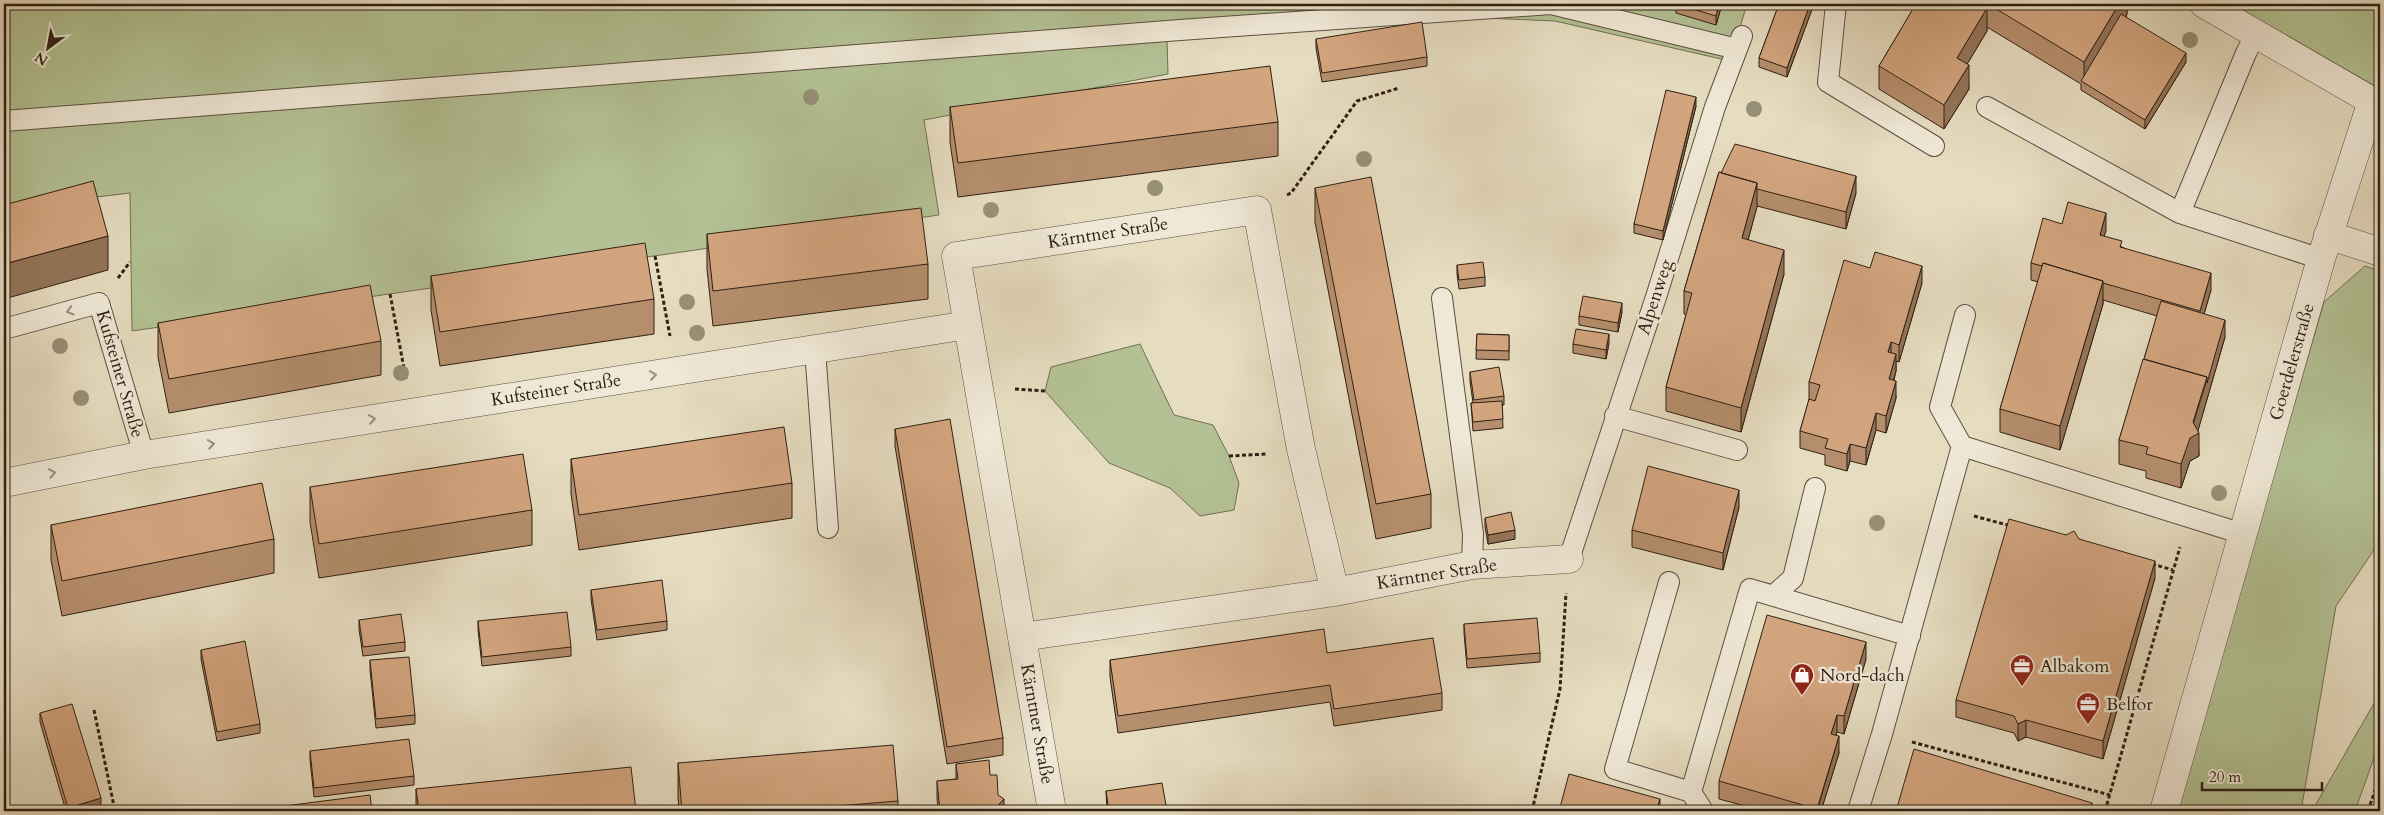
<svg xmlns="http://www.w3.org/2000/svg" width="2384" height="815" viewBox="0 0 2384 815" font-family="Cardo,serif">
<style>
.green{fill:#b3c194;stroke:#717054}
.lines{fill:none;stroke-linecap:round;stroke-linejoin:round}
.lane-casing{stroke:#5d4f3f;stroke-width:22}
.street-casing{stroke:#5d4f3f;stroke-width:29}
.path{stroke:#2f2014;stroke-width:3;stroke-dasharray:4 2.5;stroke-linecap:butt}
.lane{stroke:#efe8d6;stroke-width:20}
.street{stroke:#efe8d6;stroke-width:28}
.tree{fill:#978f76}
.wall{fill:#b58e6d;stroke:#2f2014}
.shaded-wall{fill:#947459;stroke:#2f2014}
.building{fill:#d3a57f;stroke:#2f2014}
.oneway{stroke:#998e7f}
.labels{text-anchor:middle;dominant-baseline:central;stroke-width:4.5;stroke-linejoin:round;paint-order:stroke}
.street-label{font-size:18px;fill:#2f2014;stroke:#efe8d6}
.poi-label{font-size:18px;fill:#2f2014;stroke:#efe8d6;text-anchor:start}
</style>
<rect width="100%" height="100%" fill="#e6dcc0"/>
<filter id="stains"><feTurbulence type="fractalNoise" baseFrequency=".004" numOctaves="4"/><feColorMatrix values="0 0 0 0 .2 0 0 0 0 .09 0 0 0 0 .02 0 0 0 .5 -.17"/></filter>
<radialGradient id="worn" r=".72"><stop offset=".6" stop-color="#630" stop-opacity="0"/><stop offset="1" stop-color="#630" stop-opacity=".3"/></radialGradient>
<path class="green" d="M4 4H1747L1730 61 1555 21 1483 18 1429 11 4 129Z
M2232 4H2380V89Z
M1167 39 1168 74 924 120 939 215 132 331 130 193 4 208V130Z
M2365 266 2380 271V541L2336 606 2301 811H2176L2324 302Z
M1140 344 1174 415 1213 425 1229 456 1239 483 1234 510 1200 516 1170 488 1109 463 1045 391 1051 367Z
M2380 693V741L2355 811H2312Z"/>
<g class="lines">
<g class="lane-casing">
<path id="lane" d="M1836 4 1828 82 1934 146
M1987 107 2180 213 2321 259
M4 121 1180 30 1551 4 1737 49
M2180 213 2246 53 2256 34
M1442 298 1473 534 1472 565
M4 329 99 303 144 455
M815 349 828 528
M1615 416 1737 450
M1962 446 1940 407 1965 315
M1569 559 1657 294 1715 107 1742 36
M1669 582 1615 769 1691 792
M1773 596 1793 578 1815 488
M1703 811 1691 792 1750 589 1910 636
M1858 811 1882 734 1962 446 2243 534"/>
</g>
<g class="street-casing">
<path id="street" d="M2328 235 2380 252
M4 483 144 455 968 325
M1022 637 1335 592 1472 565 1569 559
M1052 811 956 256 1257 210 1301 449 1335 592
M2164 811 2321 259 2372 101 2204 4"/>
</g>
<path class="path" d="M1287 195 1291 193 1357 101 1399 88
M655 256 670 336
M118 278 130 262
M390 294 406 379
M1015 389 1045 391
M1229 456 1266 454
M1974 516 2011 526
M2152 564 2173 570
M94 710 115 811
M1912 742 2110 795
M1532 811 1560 689 1566 593
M2105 811 2180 547
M2368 811 2380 776"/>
<use href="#lane" class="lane"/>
<use href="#street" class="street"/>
</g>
<g class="tree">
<circle cx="2190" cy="40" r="8"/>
<circle cx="811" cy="97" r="8"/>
<circle cx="1754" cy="109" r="8"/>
<circle cx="1364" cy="159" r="8"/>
<circle cx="1155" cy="188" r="8"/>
<circle cx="991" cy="210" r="8"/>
<circle cx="687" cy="302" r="8"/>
<circle cx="697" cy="333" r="8"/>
<circle cx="60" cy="346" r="8"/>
<circle cx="401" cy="373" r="8"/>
<circle cx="81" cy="398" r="8"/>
<circle cx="2219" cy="493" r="8"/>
<circle cx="1877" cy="523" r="8"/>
</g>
<path class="wall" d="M1676 4H1722L1716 25 1676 13Z
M1779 4H1814L1787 77 1759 67V58Z
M1916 4H2127V14L2126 17 2186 62 2145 129 2081 90V84L1987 27V31L1967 64 1969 89 1944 129 1879 89V66Z
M1316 39 1427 57V66L1322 82 1316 48Z
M1696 106 1663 240 1634 233V224Z
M950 107 1278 122V156L958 197 950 142Z
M1719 172 1856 193 1846 229 1757 206 1748 240 1784 274 1741 432 1666 411V387L1686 315 1684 314V291Z
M1315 188 1431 494V528L1376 539 1315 222Z
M2062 224 2106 230 2104 236 2122 247 2211 290 2204 314 2225 337 2198 430 2199 456 2190 461 2181 488 2146 478V471L2119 464V440L2144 359 2157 316 2103 300V304L2060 450 2000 432V409L2038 282 2031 280V263Z
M707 234 928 264V299L713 326 707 269Z
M1457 265 1485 277V286L1459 289 1457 274Z
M1870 268 1922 283 1899 362 1896 361V371L1894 380 1896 398 1886 433 1876 430 1866 465 1850 461 1847 471 1825 465V455L1800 448V431L1809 400V382Z
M431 276 654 299V334L440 366 431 310Z
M1622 312 1618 332 1579 325V316Z
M158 323 381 341V375L169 413 158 357Z
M1477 334 1509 335V360L1476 359Z
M1609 343 1606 359 1573 353V344Z
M1470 372 1504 396V405H1502L1503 428 1473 431 1471 403H1473L1470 381Z
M895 429 1003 738V755L947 764 895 446Z
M571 459 792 483V518L579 550 571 494Z
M310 487 532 510V545L319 578 310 522Z
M1739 507 1723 570 1632 547V530Z
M1485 518 1515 539 1488 544 1485 527Z
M51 525 274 539V573L62 616 51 560Z
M2079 539 2155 578 2103 759 2026 737 2018 741 2014 733 1956 717V700Z
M591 590 667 621V630L597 640 591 599Z
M359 620 405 642V651L363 656 359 629Z
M478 621 571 647V656L482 666 478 630Z
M1464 624 1540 653V662L1467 668 1464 633Z
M201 650 260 724V733L217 741 201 659Z
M1327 653 1442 693V710L1334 726 1330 702 1118 733 1110 677V660Z
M1866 659 1844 734 1837 732 1836 735 1839 753 1821 811H1764L1719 799V781Z
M370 660 415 715V724L376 728 370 670Z
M40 713 101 807 87 811H66L40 722Z
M310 751 414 776V785L314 797 310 760Z
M678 763 898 801V811H679L678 797Z
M956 764 990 775 1004 811H938L937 798V781L956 779Z
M416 789 636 811H416Z
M1106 791 1167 811H1107Z"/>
<path class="shaded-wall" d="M1719 4H1722L1716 25V16Z
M1810 4H1814L1787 77V68Z
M2119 4H2127V14L2085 84 2084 83V62Z
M1987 8V31L1957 81V58Z
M2186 53V62L2145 129V120Z
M1969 65V89L1944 129V105Z
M1696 97V106L1663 240V231Z
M1856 176V193L1846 229V212Z
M1757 183V207L1742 262V238Z
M2106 213V230L2100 252V235Z
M108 236V270L4 299V264Z
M1784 250V274L1741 432V408Z
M1922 266V283L1899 362V345Z
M2211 273V290L2200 328V311Z
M2103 281V304L2060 450V426Z
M1622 303V312L1618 332V323Z
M2225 320V337L2197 434 2199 433V456L2190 461 2181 488V464Z
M1609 334V343L1606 359V350Z
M1891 342V359L1888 352Z
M1896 354V371L1889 396V379Z
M1896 381V398L1886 433V416Z
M1876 413V430L1866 465V448Z
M1850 444V461L1847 471V454Z
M1739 490V507L1723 570V553Z
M1515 530V539L1488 544V535Z
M2155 561V578L2103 759V741Z
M7 590V625L4 626V592Z
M1866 642V659L1844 734V716Z
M1837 715V732L1831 751V734Z
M2026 720V737L2018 741V724Z
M1839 736V753L1821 811H1817Z
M101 798V807L87 811H68V808Z
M1004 799V811H1000L999 804Z
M1660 799V811H1656Z
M2092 803V811H2089Z"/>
<path class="building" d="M1676 4H1719L1716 16Z
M1779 4H1810L1787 68 1759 58Z
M1916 4H1980L1987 8 1957 58 1969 65 1944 105 1879 66Z
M1988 4H2119L2084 62Z
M2121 14 2186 53 2145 120 2081 81Z
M1422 22 1427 57 1322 73 1316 39Z
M1270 66 1278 122 958 163 950 107Z
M1666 90 1696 97 1663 231 1634 224Z
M1735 144 1856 176 1846 212 1757 189V183L1721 173Z
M1719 172 1757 183 1742 238 1784 250 1741 408 1666 387 1692 293 1684 291Z
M1371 177 1431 494 1376 504 1315 188Z
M93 181 108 236 4 264V205Z
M2068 202 2106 213 2100 235 2122 241 2120 247 2211 273 2200 311 2103 283V281L2043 263 2042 266 2031 263 2043 218 2062 224Z
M921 208 928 264 713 291 707 234Z
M645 243 654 299 440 332 431 276Z
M1875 252 1922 266 1899 345 1891 342 1888 352 1896 354 1889 379 1896 381 1886 416 1876 413 1866 448 1850 444 1847 454 1825 448 1828 439 1800 431 1809 399 1815 401 1820 385 1809 382 1844 260 1870 268Z
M1483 262 1485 277 1459 280 1457 265Z
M2043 263 2103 281 2060 426 2000 409Z
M370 285 381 341 169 379 158 323Z
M1583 296 1622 303 1618 323 1579 316Z
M2161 301 2225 320 2207 383V377L2144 359Z
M1576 329 1609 334 1606 350 1573 344Z
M1477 334 1509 335V351L1476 350Z
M2143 359 2207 377 2193 422 2199 433 2190 438 2181 464 2146 454 2148 447 2119 440Z
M1499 367 1504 396 1474 400 1470 372Z
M1502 401 1503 419 1473 422 1471 403Z
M950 419 1003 738 947 747 895 429Z
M784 427 792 483 579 515 571 459Z
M523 454 532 510 319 544 310 487Z
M1648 466 1739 490 1723 553 1632 530Z
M262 483 274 539 62 581 51 525Z
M1511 512 1515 530 1488 535 1485 518Z
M2009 519 2066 535 2074 531 2079 539 2155 561 2103 741 2026 720 2018 724 2014 716 1956 700Z
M662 580 667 621 597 630 591 590Z
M4 582 7 590 4 592Z
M567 612 571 647 482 657 478 621Z
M401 614 405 642 363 647 359 620Z
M1767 615 1866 642 1844 716 1837 715 1831 734 1839 736 1817 809 1719 781Z
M1537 618 1540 653 1467 659 1464 624Z
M1324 629 1327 653 1433 638 1442 693 1334 709 1330 685 1118 716 1110 660Z
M245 641 260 724 217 732 201 650Z
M409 657 415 715 376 719 370 660Z
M72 704 101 798 68 808 40 713Z
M409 739 414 776 314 788 310 751Z
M893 745 898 801 777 811H682L678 763Z
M1914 749 2092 803 2089 811H1896Z
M989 760 990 775H997L998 795 1004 799 999 804 1000 809 986 810V811H940L937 781 958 779 956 764Z
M631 767 636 811H419L416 789Z
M1569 774 1660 799 1656 811H1559Z
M1162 783 1167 811H1109L1106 791Z
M370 795 372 811H246Z"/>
<defs><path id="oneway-chevron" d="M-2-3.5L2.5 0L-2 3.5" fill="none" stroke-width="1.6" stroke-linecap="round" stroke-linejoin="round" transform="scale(1.25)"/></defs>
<g class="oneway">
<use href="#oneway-chevron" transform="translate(70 311) rotate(164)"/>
<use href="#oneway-chevron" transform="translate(653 375) rotate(-9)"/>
<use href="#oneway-chevron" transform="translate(372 419) rotate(-9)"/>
<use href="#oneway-chevron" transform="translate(211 444) rotate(-9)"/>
<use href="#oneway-chevron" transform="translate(52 473) rotate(-11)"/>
</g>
<defs>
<g id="office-pin" transform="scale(1.25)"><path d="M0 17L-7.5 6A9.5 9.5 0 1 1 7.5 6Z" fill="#8f2418" stroke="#efe8d6"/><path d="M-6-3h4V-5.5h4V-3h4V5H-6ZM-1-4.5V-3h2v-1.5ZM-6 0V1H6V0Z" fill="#fff"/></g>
<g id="shop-pin" transform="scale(1.25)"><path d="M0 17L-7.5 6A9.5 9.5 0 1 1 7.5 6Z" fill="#8f2418" stroke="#efe8d6"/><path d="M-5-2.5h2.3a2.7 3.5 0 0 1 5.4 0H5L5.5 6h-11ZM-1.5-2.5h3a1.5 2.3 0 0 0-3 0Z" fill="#fff"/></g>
</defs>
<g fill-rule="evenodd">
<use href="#office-pin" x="2022" y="666"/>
<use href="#shop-pin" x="1802" y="675"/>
<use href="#office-pin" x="2088" y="704"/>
</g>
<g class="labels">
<g class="street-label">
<text transform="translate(1108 233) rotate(-9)">Kärntner Straße</text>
<text transform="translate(1655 297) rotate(-72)">Alpenweg</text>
<text transform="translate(2292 362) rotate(-74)">Goerdelerstraße</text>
<text transform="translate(120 374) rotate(74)">Kufsteiner Straße</text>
<text transform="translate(556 390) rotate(-9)">Kufsteiner Straße</text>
<text transform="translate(1437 574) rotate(-9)">Kärntner Straße</text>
<text transform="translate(1037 724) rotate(80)">Kärntner Straße</text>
</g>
<g class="poi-label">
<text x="2040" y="666">Albakom</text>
<text x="1820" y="675">Nord-dach</text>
<text x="2106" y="704">Belfor</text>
</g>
</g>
<rect width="2384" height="815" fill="none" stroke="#e6dcc0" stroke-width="20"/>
<rect x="5" y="5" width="2374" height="805" fill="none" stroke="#2f2014" stroke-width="2.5"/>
<rect x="10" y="10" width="2364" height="795" fill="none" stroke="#2f2014"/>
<g transform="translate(48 48) rotate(212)" stroke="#efe8d6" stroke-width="4" paint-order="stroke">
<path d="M0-4L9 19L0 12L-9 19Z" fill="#2f2014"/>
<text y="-8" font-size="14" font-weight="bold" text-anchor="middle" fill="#2f2014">N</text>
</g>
<path d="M2202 782v8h120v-8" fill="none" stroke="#2f2014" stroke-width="2.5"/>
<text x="2209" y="782" font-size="15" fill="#2f2014" stroke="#efe8d6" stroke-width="4" paint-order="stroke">20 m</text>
<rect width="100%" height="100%" filter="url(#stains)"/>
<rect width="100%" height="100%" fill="url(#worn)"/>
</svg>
